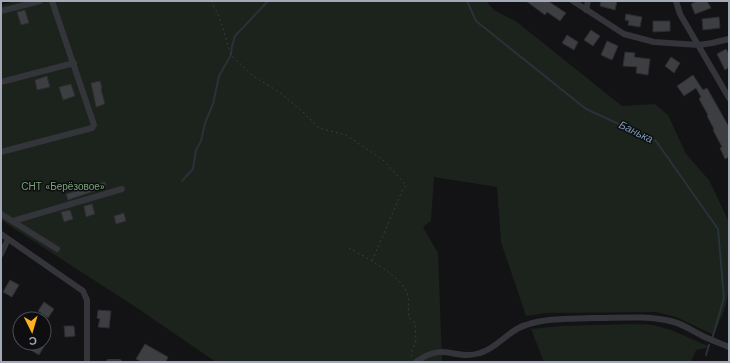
<svg xmlns="http://www.w3.org/2000/svg" width="730" height="363" viewBox="0 0 730 363" font-family="'Work Sans',sans-serif">
<style>
.green{fill:#1b231c}
.lines{fill:none;stroke-linecap:round;stroke-linejoin:round}
.stream{stroke:#283239;stroke-width:2}
.building{fill:#3c3e42;stroke:#2d2d31}
.path{stroke:#3a3c41;stroke-width:1;stroke-dasharray:2 3;stroke-linecap:butt}
.minor{stroke:#34353a;stroke-width:6}
.labels{text-anchor:middle;dominant-baseline:central;stroke-width:3;stroke-linejoin:round;paint-order:stroke}
.park-label{font-size:10px;fill:#79a27b;stroke:#0e0e10}
.water-label{font-size:11px;font-style:italic;fill:#7898b4;stroke:#0e0e10}
</style>
<rect width="100%" height="100%" fill="#131315"/>
<path class="green" d="M15 1H486L494 10 517 22 622 106 655 104 668 115 686 154 709 180 729 222V286L726 305 714 335 676 317 656 312 546 313 526 316 501 242 497 187 434 177 431 221 423 227 438 253 442 362H216L137 308 1 220V5Z
M632 324 653 325 671 330 710 347 696 350 691 362H544L531 329 560 326Z"/>
<g class="lines">
<path class="stream" d="M467 1 476 21 586 109 656 141 718 229 724 298 712 339
M182 181 193 169 196 150 201 141 205 123 213 104 219 76 231 55 232 46 235 36 268 1
M706 355 709 345"/>
</g>
<path class="building" d="M526 1H548L566 13 560 21 547 12 545 15Z
M601 1H617L615 10 600 6Z
M697 1H707L711 8 695 14 691 4Z
M25 10 29 23 21 25 17 12Z
M626 14 642 17 640 27 628 25 629 21 625 20Z
M719 17 720 28 703 30 702 19Z
M653 21H670V31L653 32Z
M591 30 600 36 593 46 584 40Z
M567 35 578 42 574 50 562 43Z
M607 41 618 46 612 60 601 55Z
M726 49 729 54V67L725 70 717 54Z
M625 52 635 53 634 57 650 59 648 75 636 73 637 67 623 66Z
M671 57 680 63 674 73 665 66Z
M693 75 703 90 707 88 729 127V157L725 159 720 148 722 147 713 130 714 129 707 116 708 115 699 99 701 97 696 88 684 96 677 86Z
M47 76 50 87 37 90 35 80Z
M100 81 102 88 101 89 105 104 96 107 91 83Z
M71 84 75 96 63 100 59 87Z
M105 182 106 187 68 200 66 194 80 190 79 188Z
M92 204 95 214 86 217 84 206Z
M70 210 73 219 64 222 61 212Z
M124 213 126 221 116 224 114 216Z
M10 280 19 285 12 297 3 292Z
M44 302 54 309 48 318 38 311Z
M98 310 111 311 109 328 98 327 100 319 97 318Z
M64 326H74L75 336 65 337Z
M32 343H46L39 355 29 349Z
M145 344 168 357 166 362H142L136 359Z"/>
<g class="lines">
<path class="path" d="M211 1 219 16 231 55 253 76 279 92 304 113 319 128 346 135 383 160 406 185 402 191 372 261
M349 248C365 257 400 275 407 293 410 301 407 310 409 318L415 323 416 340 412 351V356"/>
<path class="minor" d="M573 1 624 34 654 42 699 45 712 43 729 39
M676 1 680 14 729 98
M586 10 588 1
M1 11 40 1
M1 82 74 63
M1 152 92 128 94 125 52 1
M1 214 57 249
M13 221 122 189
M1 234 83 291 87 300V362
M1 254 8 239
M109 362H119
M416 362C444 341 454 361 480 353 498 348 508 330 526 325 546 318 570 319 592 318 619 318 647 315 674 322 685 325 696 333 707 338 714 341 722 344 729 347"/>
</g>
<g class="labels">
<g class="park-label">
<text x="63" y="186">СНТ «Берёзовое»</text>
</g>
<g class="water-label">
<text transform="translate(636 132) rotate(26)">Банька</text>
</g>
</g>
<rect width="730" height="363" fill="none" stroke="#a3a9b6" stroke-width="4"/>
<g transform="translate(32 331) rotate(175)"><circle r="19" fill="#0e0e10" stroke="#4a4c52"/>
<path d="M0-3L7 15L0 10L-7 15Z" fill="#fdb122"/>
<text y="-6" font-size="11" font-weight="bold" text-anchor="middle" fill="#a3a9b6">С</text>
</g>
</svg>
